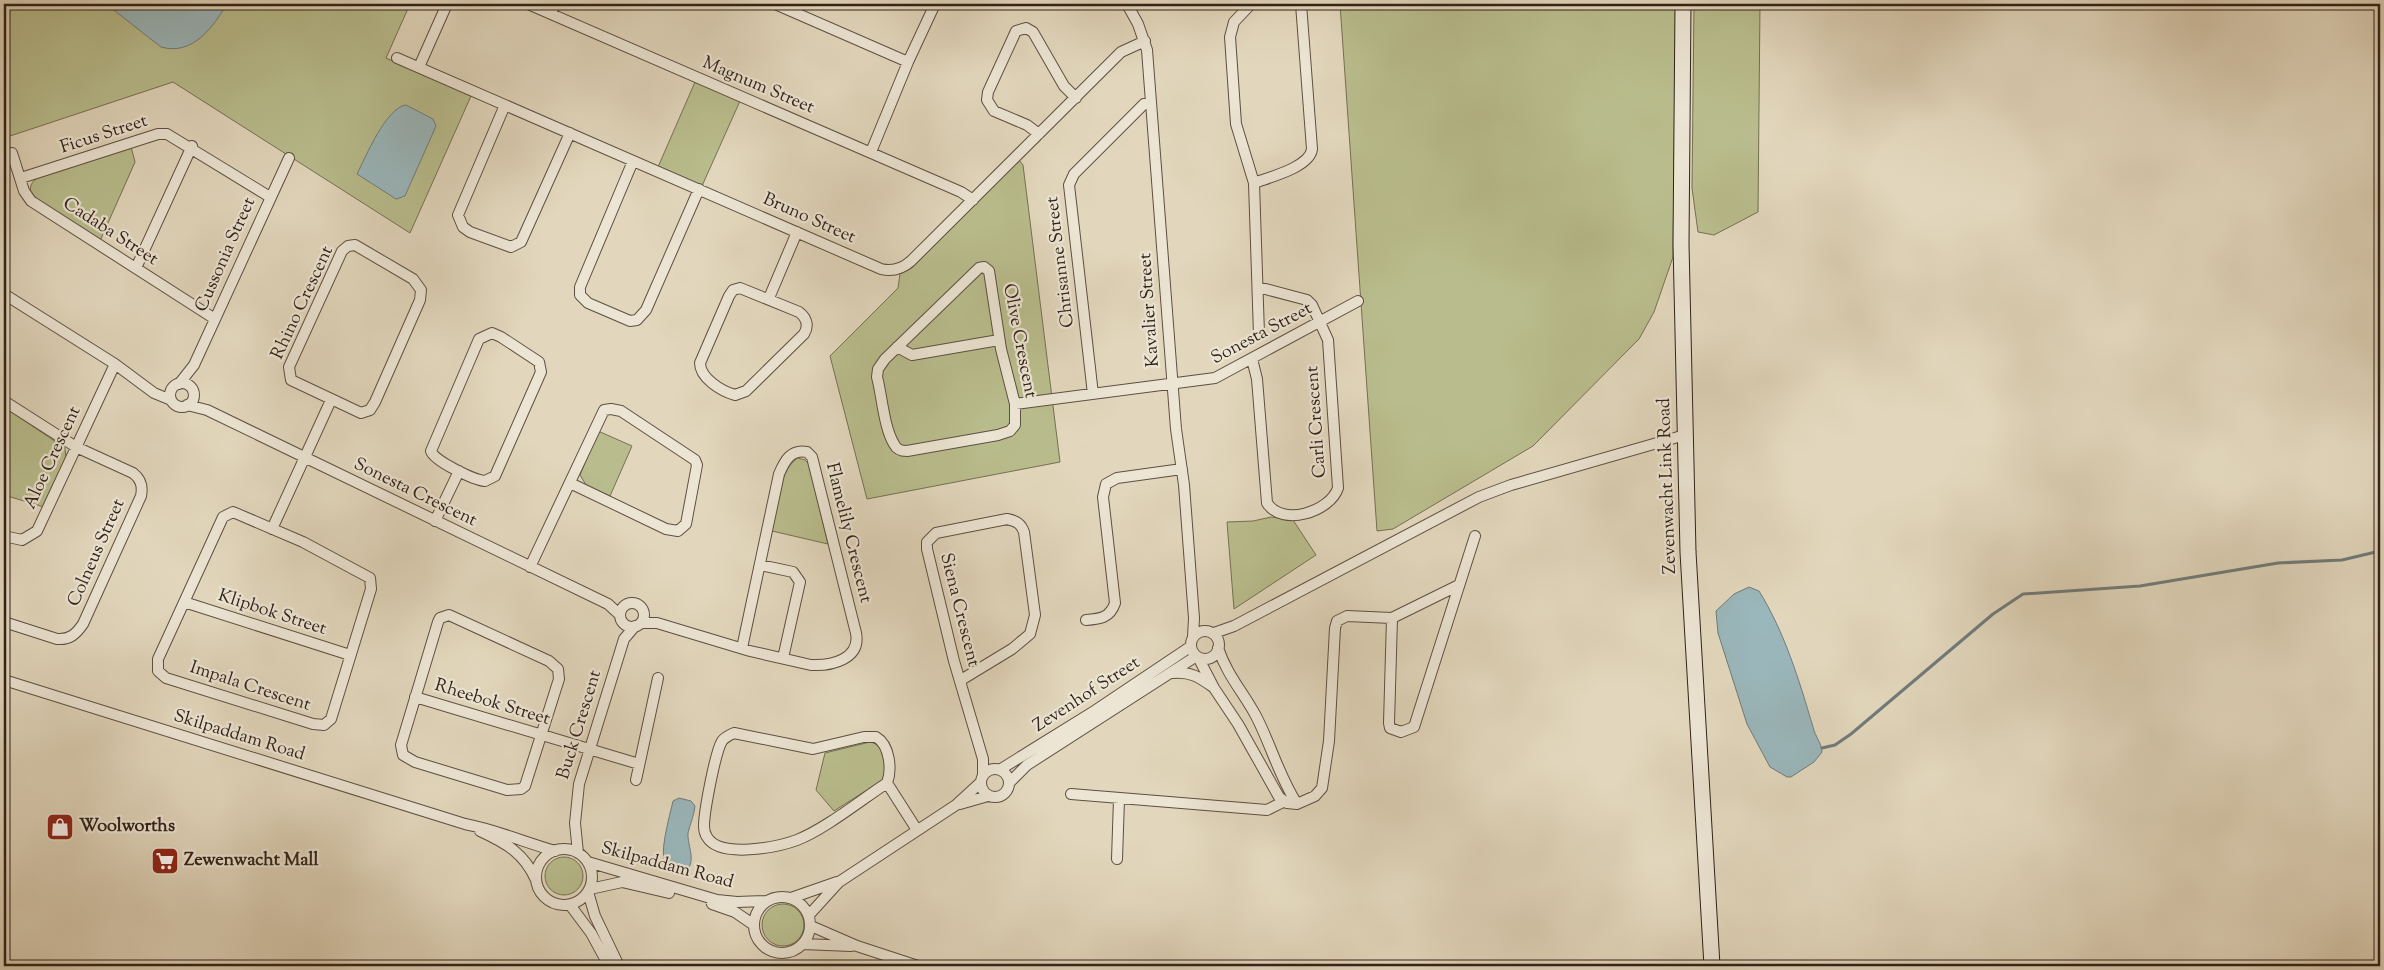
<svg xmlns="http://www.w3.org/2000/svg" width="2384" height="970" viewBox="0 0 2384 970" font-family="'Sorts Mill Goudy',serif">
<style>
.green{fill:#b9bd8d;stroke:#757053}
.water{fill:#9ab7bc;stroke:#707b7b}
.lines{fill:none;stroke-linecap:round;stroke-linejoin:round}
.stream{stroke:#707b7b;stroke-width:3}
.street-casing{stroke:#5d4f42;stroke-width:12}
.secondary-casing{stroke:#312219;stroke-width:17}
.street{stroke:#ece5d4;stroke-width:10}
.secondary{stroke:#ece5d4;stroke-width:15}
.labels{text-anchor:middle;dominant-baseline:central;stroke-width:4.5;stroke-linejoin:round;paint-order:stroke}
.street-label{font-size:18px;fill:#312219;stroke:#ece5d4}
.poi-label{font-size:18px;font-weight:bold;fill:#312219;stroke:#ece5d4;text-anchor:start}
</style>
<rect width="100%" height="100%" fill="#e2d7bd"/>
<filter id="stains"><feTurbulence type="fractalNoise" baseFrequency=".004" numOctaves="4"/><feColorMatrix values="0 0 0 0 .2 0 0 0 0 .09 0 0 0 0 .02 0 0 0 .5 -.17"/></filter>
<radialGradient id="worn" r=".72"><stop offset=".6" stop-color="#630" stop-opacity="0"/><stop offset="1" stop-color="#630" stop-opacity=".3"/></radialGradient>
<path class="green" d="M4 4H410L386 58 471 96 410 233 173 82 4 138Z
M1340 4H1676L1673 257 1654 312 1639 339 1533 446 1393 529 1377 531Z
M1694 4H1760L1758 212 1714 235 1698 232 1692 188Z
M695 82 740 101 702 186 658 167Z
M131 147 135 162 100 241 33 198C29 190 29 184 37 178Z
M1019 160 1023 165 1060 462 867 499 830 356 898 288 900 274 912 268Z
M4 407 65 448 66 459 44 507 4 495Z
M598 431 632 446 610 496 586 485 580 475Z
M798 458 805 460 809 464 828 544 772 531C776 511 779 469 798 458Z
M1271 517 1293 520 1316 555 1234 609 1227 522 1253 521Z
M870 742C886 745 886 766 884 779L834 811 816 790 825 753Z
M545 876a19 19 0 1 1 38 0a19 19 0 1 1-38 0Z
M762 925a21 21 0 1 1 42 0a21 21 0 1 1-42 0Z"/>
<path class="water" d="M106 4H227C213 27 193 56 161 47Z
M406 105 433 119 436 126 405 196 396 199 357 174C366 156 386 108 406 105Z
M1749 587 1759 591C1785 633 1799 680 1813 727 1815 736 1822 744 1822 752L1814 762 1791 777H1787L1770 767 1747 724 1718 633 1716 611 1734 594Z
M679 798 691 801 695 806C694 816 690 824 688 833 687 846 699 865 682 873 675 870 667 868 664 859 661 845 670 815 673 801Z"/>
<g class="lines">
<path class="stream" d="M1822 748 1835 745 1851 734 1993 614 2023 594 2140 586 2278 563 2342 560 2380 551"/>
<g class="street-casing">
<path id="street" d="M528 4 961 192 973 200
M775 4 908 62
M1127 4 1138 24 1147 50 1176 429 1184 485 1194 618 1193 637
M1251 4 1234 22 1230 37 1236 124 1254 183
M551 13 555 4
M397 58 881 269C893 272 902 269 911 261L1121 52 1145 41
M419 67 447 4
M505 105 458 215 463 227 470 232 511 247 521 242 570 133
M1039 134 1027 125 994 111 987 100 988 92 1016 31 1026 28 1033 32 1064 86 1076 98
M871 152 908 62 935 4
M12 153 24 191 31 201 215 319
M633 161 580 287V295L588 303 630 321 637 320 646 310 699 189
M21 178 158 134H167L270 197
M355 245 413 279 421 290 420 300 375 402 370 410 361 413 291 380 289 367 342 251 348 246Z
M984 267 989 271 1001 349 1015 404V425L1010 431 998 435 907 451C901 451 897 450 894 444 884 428 882 396 877 377L878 369 885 359 979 268Z
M136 268 192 146
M740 288 799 312C807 318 809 326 804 334L746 391 735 395C721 391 700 378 700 363L729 296 733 290Z
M4 294 115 364 154 393 171 400
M769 298 797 232
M492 333 501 337 539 362 541 372 495 476 485 481C474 480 434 461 431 451L479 339Z
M1259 334 1254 183C1270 177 1310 167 1312 149L1301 4
M897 347 912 355 999 340
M1252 359 1257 379 1267 503C1282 527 1330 512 1338 488L1328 340 1312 305 1307 300 1258 287
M170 395a12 12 0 1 1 24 0a12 12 0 1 1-24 0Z
M179 384 194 365 289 158
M1093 394 1069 185 1074 174 1144 104 1151 103
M4 401 76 447 133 473C141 479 143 486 141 496L83 624C76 634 70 640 57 639L4 622
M1015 404 1215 378 1358 301
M187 405 207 410 608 604 620 615
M233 512 303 542 370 578 371 589 331 719 324 725 313 724 166 678 158 671V659L223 517Z
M435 521 459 471
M272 529 331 400
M4 536 22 540 37 531 115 364
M760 565 793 572 800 582 783 658
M530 567 604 410 611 409 621 411 695 460 697 465 686 524 678 531 666 529 570 483
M184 602 350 655
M620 615a12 12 0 1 1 24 0a12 12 0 1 1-24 0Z
M449 615 549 661 558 669 559 679 525 786 521 789 507 790 415 762 403 755 401 745 438 622 440 618Z
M1392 618 1389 723 1390 728 1401 732 1414 727 1475 536
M1086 620C1100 619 1110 618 1115 603L1103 497 1106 484 1117 478 1182 469
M641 623H657L750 651 811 665C832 666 861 659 856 633L812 457 807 452C791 449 785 460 779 474L742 648
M1191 645a14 14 0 1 1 28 0a14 14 0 1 1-28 0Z
M1214 633 1234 626 1479 497 1511 485 1685 435
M1218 648C1227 675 1243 692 1256 716 1271 745 1279 776 1297 804
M1199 659 1214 688 1238 724 1279 797 1287 803 1297 804 1315 796 1322 788 1329 741 1335 628 1337 621 1347 616 1392 618 1459 585
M1172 673C1190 671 1199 677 1213 687
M4 680 465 824C496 830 524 842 555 851
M961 680 1012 649 1030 634 1035 615 1024 532C1021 524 1017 521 1007 519L936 533 927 542V549L954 661 983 759V775
M415 697 639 764
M734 733 813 749 864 737H876C890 745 892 770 887 783 861 800 825 829 797 840 778 847 720 859 707 837 705 834 704 830 704 826 704 812 715 753 722 741 725 737 730 735 734 733Z
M981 783a14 14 0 1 1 28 0a14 14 0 1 1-28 0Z
M1001 769 1096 710 1190 647
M636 780 658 678
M887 783 917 830
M1009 783 1027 765 1195 657
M1071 794 1267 810 1283 802
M960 804 988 796
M480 831C506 843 524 853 536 880
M536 877a28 28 0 1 1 56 0a28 28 0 1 1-56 0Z
M578 853 575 823 579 784 624 639 635 626
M1117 859 1119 799
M588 862 717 900 737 902 767 901
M590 889 622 882 669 893
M588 892 595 916 619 966
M754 925a28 28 0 1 1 56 0a28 28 0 1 1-56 0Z
M791 898 837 882
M712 904 735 912 754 925
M570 905 591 933 609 966
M809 915 839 882 956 805 980 783
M811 926 857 946 918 966
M803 944 851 946"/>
</g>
<g class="secondary-casing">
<path id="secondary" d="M1683 4 1681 244 1688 552 1712 966"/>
</g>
<use href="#street" class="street"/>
<use href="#secondary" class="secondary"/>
</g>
<defs>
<g id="shop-square" transform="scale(1.4375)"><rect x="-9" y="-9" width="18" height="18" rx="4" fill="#8f2418" stroke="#ece5d4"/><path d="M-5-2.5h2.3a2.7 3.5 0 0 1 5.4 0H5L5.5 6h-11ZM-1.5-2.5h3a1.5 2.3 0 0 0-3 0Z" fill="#fff"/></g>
<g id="supermarket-square" transform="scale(1.4375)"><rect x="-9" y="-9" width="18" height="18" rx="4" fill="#8f2418" stroke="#ece5d4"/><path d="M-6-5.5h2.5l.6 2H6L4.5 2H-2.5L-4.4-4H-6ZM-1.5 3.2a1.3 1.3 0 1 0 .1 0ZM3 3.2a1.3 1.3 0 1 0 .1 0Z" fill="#fff"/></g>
</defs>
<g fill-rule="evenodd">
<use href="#shop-square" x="60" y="827"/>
<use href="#supermarket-square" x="165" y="861"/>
</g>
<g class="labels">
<g class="street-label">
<text transform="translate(758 86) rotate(23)">Magnum Street</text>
<text transform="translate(104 135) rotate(-18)">Ficus Street</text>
<text transform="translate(809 219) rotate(24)">Bruno Street</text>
<text transform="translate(110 232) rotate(33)">Cadaba Street</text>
<text transform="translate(226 255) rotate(-66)">Cussonia Street</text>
<text transform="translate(1061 262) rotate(-97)">Chrisanne Street</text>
<text transform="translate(303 303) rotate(-65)">Rhino Crescent</text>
<text transform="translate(1150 310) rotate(-94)">Kavalier Street</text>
<text transform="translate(1262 334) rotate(-28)">Sonesta Street</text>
<text transform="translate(1019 341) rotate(79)">Olive Crescent</text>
<text transform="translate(1317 422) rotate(-94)">Carli Crescent</text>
<text transform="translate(53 458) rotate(-65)">Aloe Crescent</text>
<text transform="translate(1668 486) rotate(-92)">Zevenwacht Link Road</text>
<text transform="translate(415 493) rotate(26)">Sonesta Crescent</text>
<text transform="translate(848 533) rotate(76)">Flamelily Crescent</text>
<text transform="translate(97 553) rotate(-66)">Colneus Street</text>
<text transform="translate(959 610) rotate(76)">Siena Crescent</text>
<text transform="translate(272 613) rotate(18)">Klipbok Street</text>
<text transform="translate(250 687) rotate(18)">Impala Crescent</text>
<text transform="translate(1087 695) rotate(-33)">Zevenhof Street</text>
<text transform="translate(492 703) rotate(17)">Rheebok Street</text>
<text transform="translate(580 725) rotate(-73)">Buck Crescent</text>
<text transform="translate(239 736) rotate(17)">Skilpaddam Road</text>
<text transform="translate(667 866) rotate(15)">Skilpaddam Road</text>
</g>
<g class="poi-label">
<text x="79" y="827">Woolworths</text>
<text x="184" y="861">Zewenwacht Mall</text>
</g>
</g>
<rect width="2384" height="970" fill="none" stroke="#e2d7bd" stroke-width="20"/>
<rect x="5" y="5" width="2374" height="960" fill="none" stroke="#312219" stroke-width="2.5"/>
<rect x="10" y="10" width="2364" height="950" fill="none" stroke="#312219"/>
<rect width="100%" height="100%" filter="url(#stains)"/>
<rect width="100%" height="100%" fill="url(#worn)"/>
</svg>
